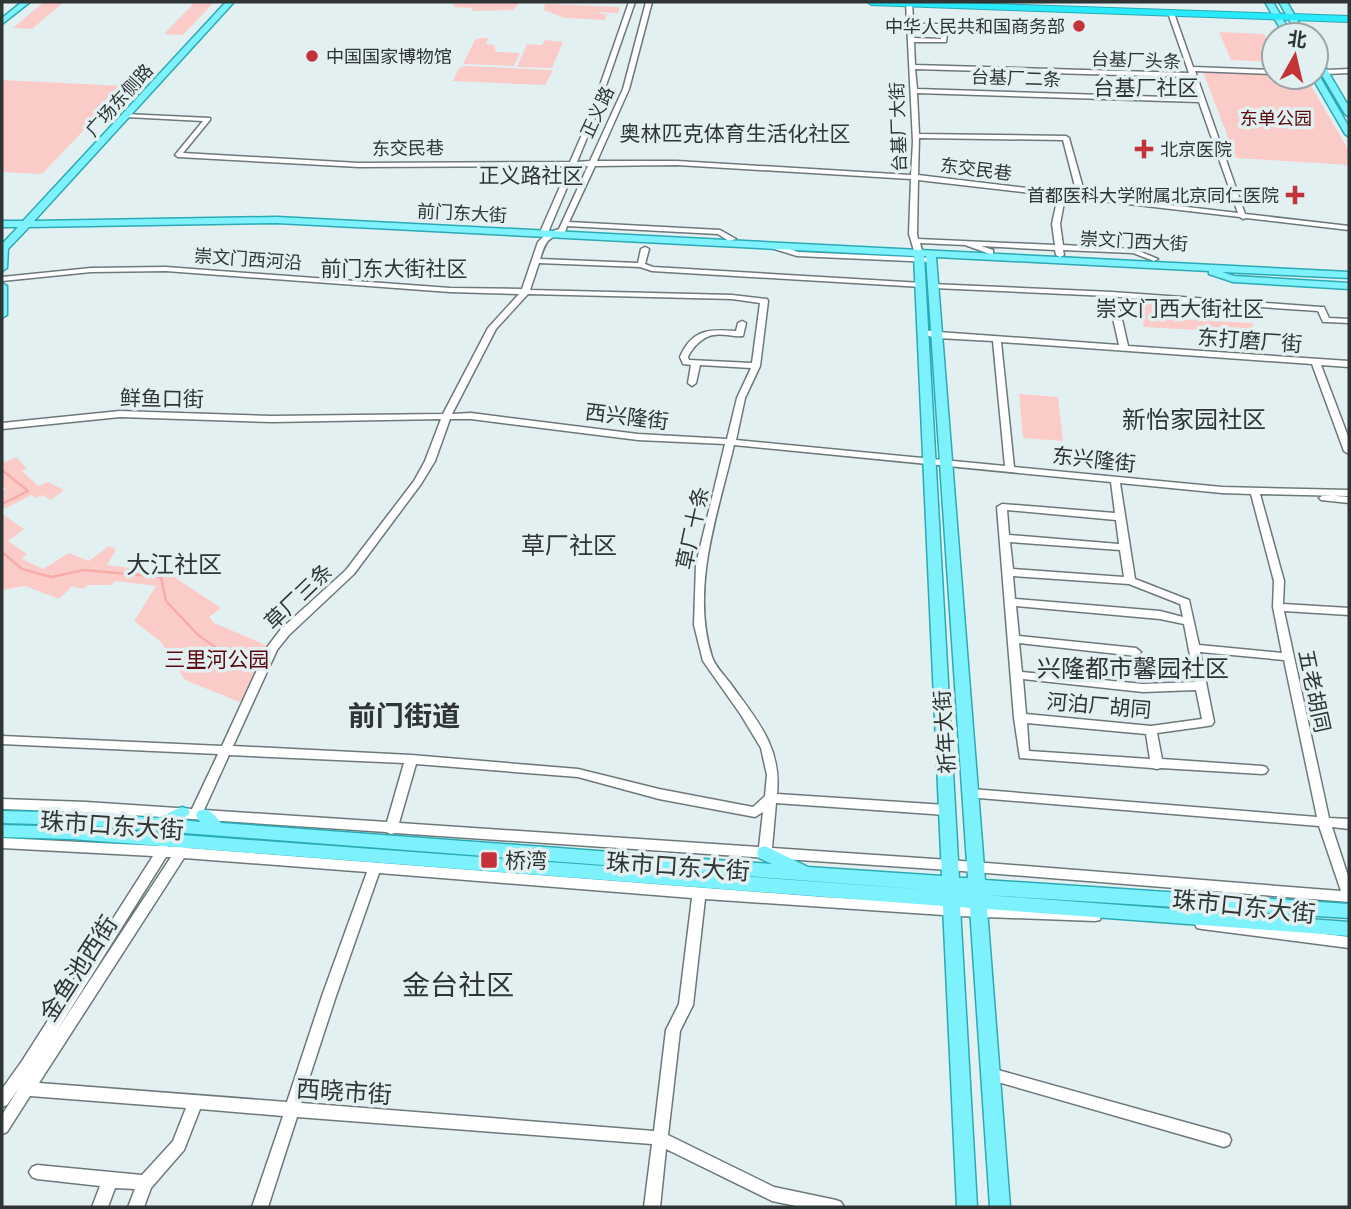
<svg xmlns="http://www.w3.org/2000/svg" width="1351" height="1209" viewBox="0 0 1351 1209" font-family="'IBM Plex Sans','Noto Sans SC',sans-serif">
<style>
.green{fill:#fbcbc8}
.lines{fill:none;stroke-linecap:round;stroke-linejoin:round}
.stream{stroke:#f7aca7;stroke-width:2.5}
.minor-casing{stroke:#6d787a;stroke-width:3}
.major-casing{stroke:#2aaab5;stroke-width:3}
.highway-casing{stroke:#2aaab5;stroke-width:2}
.minor{fill:#fff;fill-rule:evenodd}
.major{fill:#7ef2fc;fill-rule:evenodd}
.highway{fill:#28eafa;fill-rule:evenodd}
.poi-dot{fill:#c33338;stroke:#e3f0f1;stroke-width:2.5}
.labels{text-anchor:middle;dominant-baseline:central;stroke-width:7;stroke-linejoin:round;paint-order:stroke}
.far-poi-label{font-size:18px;fill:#2f3435;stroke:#e3f0f1;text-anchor:end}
.far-street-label{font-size:18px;fill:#2f3435;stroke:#e3f0f1}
.far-park-label{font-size:18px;fill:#5b0910;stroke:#e3f0f1}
.far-quarter-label{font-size:21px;fill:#2f3435;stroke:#e3f0f1}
.street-label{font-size:21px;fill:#2f3435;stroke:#e3f0f1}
.park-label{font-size:21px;fill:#5b0910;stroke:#e3f0f1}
.poi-label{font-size:21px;fill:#2f3435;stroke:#e3f0f1;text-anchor:start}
.quarter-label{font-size:24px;fill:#2f3435;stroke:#e3f0f1}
.near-street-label{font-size:24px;fill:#2f3435;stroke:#e3f0f1}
.district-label{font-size:28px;font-weight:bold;fill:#2f3435;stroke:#e3f0f1}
.near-quarter-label{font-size:28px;fill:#2f3435;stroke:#e3f0f1}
</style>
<rect width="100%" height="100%" fill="#e3f0f1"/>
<path class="green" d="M44 2H64L32 29 13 28Z
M195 2H214L183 35 164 34Z
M456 2 520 3 513 10 472 11 473 8 453 7Z
M545 4H548L620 7 618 13 597 12 607 15 605 20 565 18 544 10Z
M1219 32 1264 34 1274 53V62L1231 60Z
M480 38H489L486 44 494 45 496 52 520 53 514 66 463 64 475 40Z
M545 40 563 42 552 68 517 67 527 44 542 45Z
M465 66 550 70 553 71 545 85 453 81 459 68Z
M1203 72 1306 77 1349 151V165L1236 158Z
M2 80 126 86 42 174 2 172Z
M1138 302 1173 304 1178 319 1252 323 1256 333 1144 327Z
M1019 394 1058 397 1063 441 1023 438Z
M16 457 27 468 22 471 38 486 48 482 64 490 51 500 42 495 36 498 31 495 2 510V490L6 489 2 485V459L6 462Z
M2 514 24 529 8 541 27 554 22 559 43 569 69 553 89 561 109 546 116 550 107 565 168 573 221 608 209 617 214 623 266 645 242 703 185 680 161 642 134 621 156 586 115 581 111 585H88L83 589 72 586 59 599 25 586 2 590Z"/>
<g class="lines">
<path class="stream" d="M2 470 28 491 2 504
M2 552 22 569 51 577 84 570 161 577 166 601 198 635 245 668"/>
<g class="minor-casing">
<path id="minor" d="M629 2H635L593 123 577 162 590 161 623 89 646 2H652L629 89 597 161H677L911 175 913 142 906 2H912L914 38 941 39 942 28 923 27 921 26V24H945L948 26 946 42H914L915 65 1189 73 1168 13 1171 11 1174 13 1193 67 1274 70V74L1195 71 1245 214 1349 226V230L1246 218 1243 219 1240 217 1085 199 1082 200 1065 197 1060 224 1063 245 1134 249 1158 259 1154 261 1133 253 1063 250 1064 255 1060 257 1056 255 1055 250 981 246 993 250V254H990L965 245 920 243 923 254 919 256 915 254 909 234 911 179 677 165 595 166 569 222 720 230 736 239 729 241 718 234 567 226 565 232C547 238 546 241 540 259L638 263 641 249 645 247 649 249 645 264 653 267 922 283 926 285 922 287 652 271 640 267 539 263 530 290 732 295 767 299 768 301 760 366 745 398 736 440 1005 466 993 341 938 338 920 334 919 332 923 330 938 332 1119 345 1108 296 934 288 930 286 931 284 1112 292 1321 307H1324L1329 318 1349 319V323L1326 322H1323L1318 311 1117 297 1128 346 1349 361V367L1321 365 1349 439V454L1344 451 1312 364 1001 342 1014 467 1222 487 1349 490V496L1260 494 1284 581 1283 604 1349 608V615L1284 611 1329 818 1349 819V829L1332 827 1349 879V902L949 870 395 833 391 834 386 832 86 812 2 809V799L86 802 192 809 218 754 2 744V736L222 746 268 646 281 629 346 570 414 481 425 461 441 419 272 422 120 417 2 429V423L120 411 272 416 443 414 488 328 519 294 450 292 166 271 91 272 2 281V277L91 268 166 267 450 288 522 289 538 242 545 235 541 230 569 166 359 167 178 157 175 155 203 121 127 117 125 116V114L210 118V120L183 153 359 163 570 162 587 123ZM915 69 1190 77 1198 98 917 89ZM917 93 1199 102 1238 213 1085 195 1069 138 1066 136 919 134ZM919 138 1063 140 1077 194 918 175ZM576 166H588L559 229 550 232 549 230ZM918 180 1058 196 1052 224 1055 245 918 239 917 234ZM528 294 732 299 760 303 752 363 689 360 688 357C692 348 703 336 714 335 723 333 733 337 743 336L746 323 742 321 738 323 736 331C710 329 692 329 680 357L683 364 691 365 688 383 692 386 696 383 700 365 751 368 737 398 727 439 638 434 471 413 452 414 496 329ZM450 419H471L638 440 725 444 696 564 694 625 703 661 741 715 761 748 767 775 765 796 753 807 659 789 578 769 411 755 233 746 277 650 289 635 354 574 421 484 435 461ZM734 445 1111 482 1115 513 1002 504 997 507 1014 718 1020 758 1152 768 1157 769 1161 768 1262 774 1266 773 1268 770 1266 767 1262 766 1162 759 1157 733 1208 726 1212 725 1214 722 1200 652 1284 660 1317 817 971 789 967 791 965 794 967 797 1319 826 1341 891 949 860 772 848 776 803 946 815 950 813 952 810 950 807 946 805 777 794C782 747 756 719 730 683 724 675 715 666 712 657 690 587 718 513 734 445ZM1120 483 1222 493 1251 494 1274 581 1273 607 1282 653 1199 645 1189 600 1135 579ZM1007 510 1116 520 1119 544 1009 535ZM1010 542 1120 550 1124 577 1013 569ZM1013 576 1129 584 1180 604 1183 617 1160 611 1015 599ZM1016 606 1160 619 1184 624 1195 682 1143 684 1022 672 1019 643 1136 656 1141 652 1136 648 1019 636ZM1023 679 1143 692 1196 690 1202 719 1151 726 1026 714ZM1027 723 1146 734 1150 759 1029 751ZM229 755 404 763 387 822 204 810ZM416 764 578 777 659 799 755 817 763 812 759 847 399 823Z
M1349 69V73L1326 74 1323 72 1326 70Z
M771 244H777L798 252 932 258 936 260 932 262 797 256 771 248Z
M1324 495 1349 497V503L1321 500 1319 498Z
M2 838 159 846 164 844 169 847 182 846 187 848 822 897 958 905 1095 911 1100 912 1101 916 1100 920 1095 921 958 916 705 899 693 1005 680 1031 668 1135 774 1187 836 1200 841 1202 844 1207H801L772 1201 666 1149 660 1207H644L652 1144 297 1117 268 1207H252L283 1116 200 1109 184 1150 151 1188 144 1207H128L135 1189 115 1188 108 1207H92L100 1186 37 1179 32 1177 29 1172 32 1167 37 1165 142 1175 173 1141 186 1108 30 1096 7 1132 2 1134V1115L19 1088 7 1105 2 1107V1089L22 1061 153 856 2 848ZM166 857H171L56 1032ZM184 858 367 872 322 996 287 1102 39 1083ZM379 873 692 898 679 1004 666 1030 654 1131 301 1103 336 996Z
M1202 919 1349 937V948L1202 929 1197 928 1195 924 1197 920Z
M991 1068 1224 1133 1229 1135 1231 1140 1229 1145 1224 1147 991 1080 986 1079 984 1074 986 1069Z"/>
</g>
<g class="major-casing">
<path id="major" d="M22 2H30L2 24V18Z
M226 2H234L34 221 277 217 1349 272V278L1222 272 1234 276 1349 283V289L1233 282 1209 274V271L936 257 985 880 1349 904V918L986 895 1349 922V936L987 909 1010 1207H990L970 908 960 907 977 1207H957L943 906 72 839 2 837V825L72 827 943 891 80 825 2 823V811L80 813 157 818 182 807 188 809 190 813 182 820 200 822 196 815 198 811C210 807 214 815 221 823L772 864 759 858 757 853 759 848 765 846 808 867 942 876 914 256 277 223 29 227 8 249 7 268 2 271V244L18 227H2V221H23ZM924 256H926L968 878H959Z
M1265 2H1273L1292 35H1284Z
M1279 2H1287L1306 35H1298Z
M1316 56 1320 58 1349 107V117L1345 114 1316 65Z
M1316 74 1320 77 1349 127V137L1345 134 1312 77H1316Z
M2 283 7 286V315L2 318Z"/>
</g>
<g class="highway-casing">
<path id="highway" d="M867 2H936L1349 16V22L871 5Z"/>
</g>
<use href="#minor" class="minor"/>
<use href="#major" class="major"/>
<use href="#highway" class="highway"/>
</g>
<g class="poi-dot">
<circle cx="1079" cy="26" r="7"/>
<circle cx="312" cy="56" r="7"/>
<path d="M1140.5 138.5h7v7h7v7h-7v7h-7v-7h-7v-7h7z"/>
<path d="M1291.5 184.5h7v7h7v7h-7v7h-7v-7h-7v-7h7z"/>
<rect x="480" y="851" width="18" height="18" rx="3.5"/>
</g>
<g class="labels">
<g class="far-poi-label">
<text x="1065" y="26">中华人民共和国商务部</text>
<text x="326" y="56" text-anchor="start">中国国家博物馆</text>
<text x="1160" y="149" text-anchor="start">北京医院</text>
<text x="1279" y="195">首都医科大学附属北京同仁医院</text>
</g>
<g class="far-street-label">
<text transform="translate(1136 60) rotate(2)">台基厂头条</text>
<text transform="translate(1016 78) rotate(2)">台基厂二条</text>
<text transform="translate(119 100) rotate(-48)">广场东侧路</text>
<text transform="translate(597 112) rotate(-65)">正义路</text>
<text transform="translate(898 127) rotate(-92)">台基厂大街</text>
<text transform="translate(408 148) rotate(-1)">东交民巷</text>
<text transform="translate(976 169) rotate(7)">东交民巷</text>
<text transform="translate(462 213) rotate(3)">前门东大街</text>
<text transform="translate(1134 241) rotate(3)">崇文门西大街</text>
<text transform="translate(248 259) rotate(4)">崇文门西河沿</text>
</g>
<g class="far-park-label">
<text x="1276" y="118">东单公园</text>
</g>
<g class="far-quarter-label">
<text x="1146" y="87">台基厂社区</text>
<text x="735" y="133">奥林匹克体育生活化社区</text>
<text x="531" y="175">正义路社区</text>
<text x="394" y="268">前门东大街社区</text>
<text x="1180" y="308">崇文门西大街社区</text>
</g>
<g class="street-label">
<text transform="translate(1250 340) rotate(4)">东打磨厂街</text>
<text transform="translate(162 398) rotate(1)">鲜鱼口街</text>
<text transform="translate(627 416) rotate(7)">西兴隆街</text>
<text transform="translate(1094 459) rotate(6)">东兴隆街</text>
<text transform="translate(692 528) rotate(-78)">草厂十条</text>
<text transform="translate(298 596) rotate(-44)">草厂三条</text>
<text transform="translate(1315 691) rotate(78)">五老胡同</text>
<text transform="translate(1099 705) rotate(5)">河泊厂胡同</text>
<text transform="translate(944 732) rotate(-94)">祈年大街</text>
</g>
<g class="park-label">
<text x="217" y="659">三里河公园</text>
</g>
<g class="poi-label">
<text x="505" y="860">桥湾</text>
</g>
<g class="quarter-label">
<text x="1194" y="419">新怡家园社区</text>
<text x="569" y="545">草厂社区</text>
<text x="174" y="564">大江社区</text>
<text x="1133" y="668">兴隆都市馨园社区</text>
</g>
<g class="near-street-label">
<text transform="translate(112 825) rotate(4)">珠市口东大街</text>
<text transform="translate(678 866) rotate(4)">珠市口东大街</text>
<text transform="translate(1244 906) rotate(6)">珠市口东大街</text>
<text transform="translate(78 968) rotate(-57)">金鱼池西街</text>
<text transform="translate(344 1091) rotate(4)">西晓市街</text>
</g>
<g class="district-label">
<text x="404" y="715">前门街道</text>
</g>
<g class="near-quarter-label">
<text x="458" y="984">金台社区</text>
</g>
</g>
<rect width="1351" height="1209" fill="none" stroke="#2f3435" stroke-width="7"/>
<g transform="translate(1295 56) rotate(8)"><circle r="33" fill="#e3f0f1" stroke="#9ba5a6" stroke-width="2"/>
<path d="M0-5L12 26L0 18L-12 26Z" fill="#c33338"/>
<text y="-10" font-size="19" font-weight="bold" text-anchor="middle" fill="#2f3435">北</text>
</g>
</svg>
